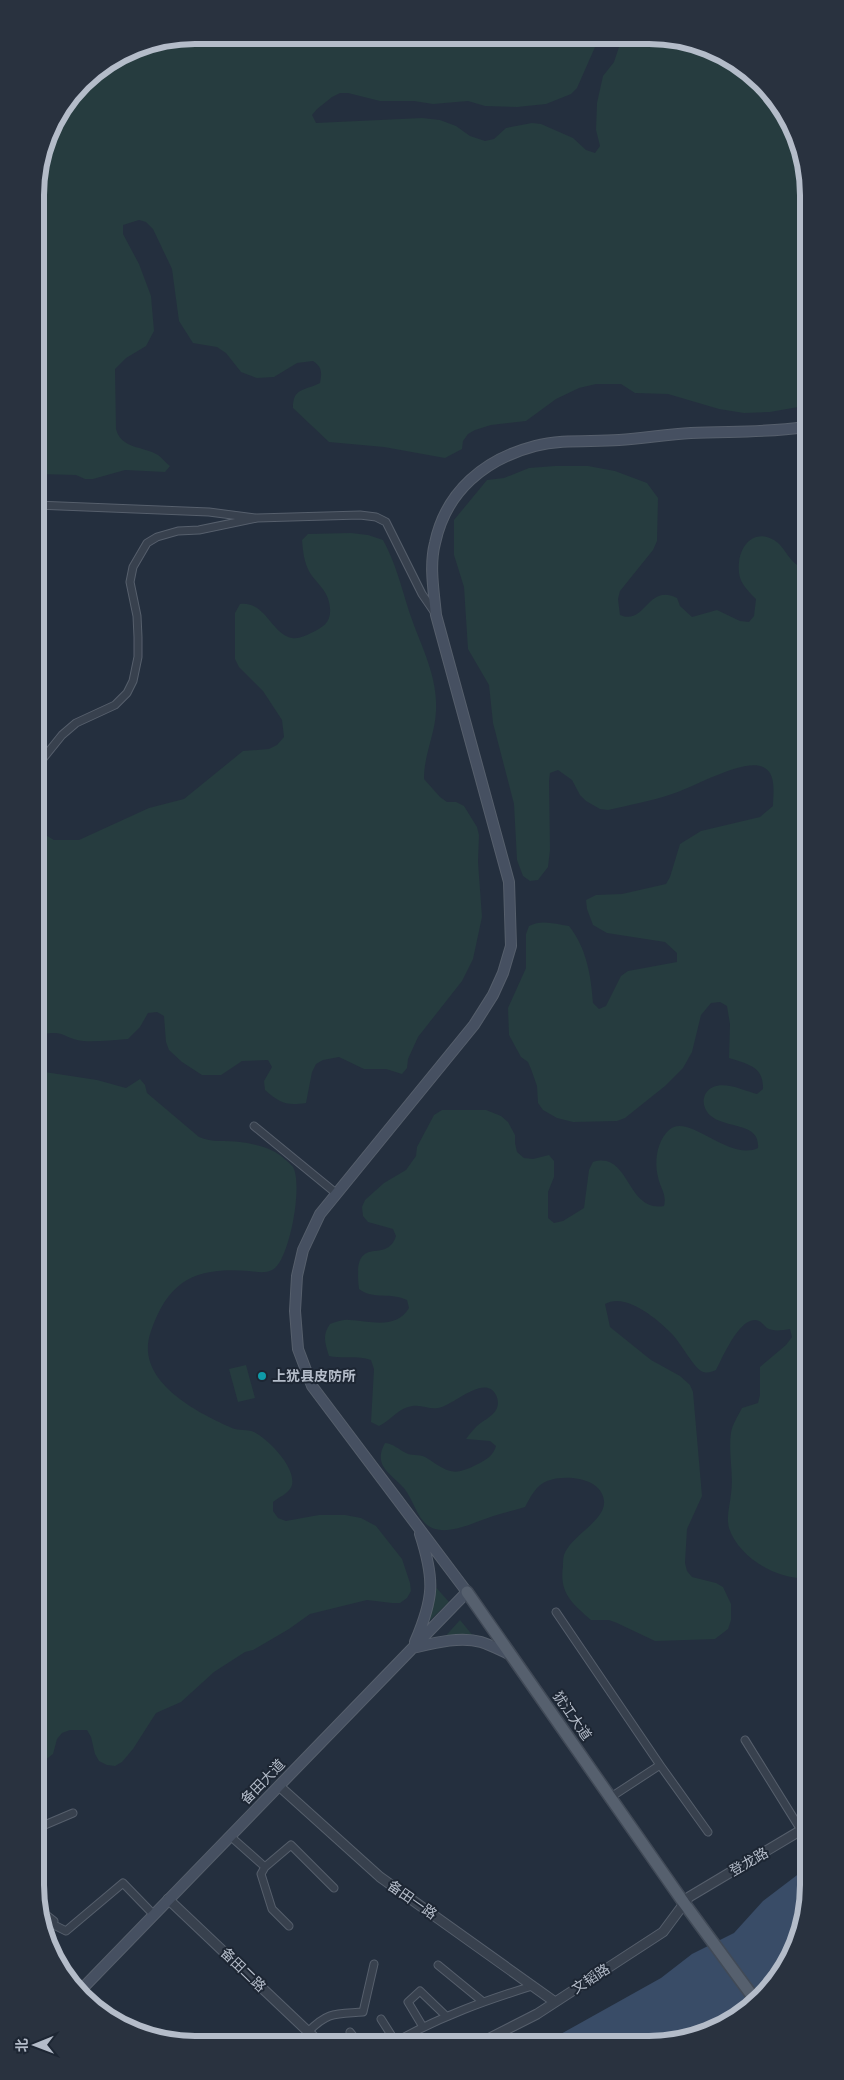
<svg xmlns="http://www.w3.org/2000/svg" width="844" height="2080" viewBox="0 0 844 2080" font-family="Rubik,'Noto Sans SC',sans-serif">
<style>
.green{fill:#263c3f}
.water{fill:#394c67}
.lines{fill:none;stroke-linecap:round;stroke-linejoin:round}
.minor-casing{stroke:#565f6c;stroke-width:9}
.tertiary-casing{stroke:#565f6c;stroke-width:11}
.secondary-casing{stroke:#565f6c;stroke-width:12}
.primary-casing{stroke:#414a57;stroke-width:14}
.minor{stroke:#38414e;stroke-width:7}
.tertiary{stroke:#38414e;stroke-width:9}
.secondary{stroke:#465061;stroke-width:10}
.primary{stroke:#56606e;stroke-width:11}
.culture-dot{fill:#0f9aa8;stroke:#1d2633;stroke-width:2}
.labels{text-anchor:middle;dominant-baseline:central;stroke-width:4;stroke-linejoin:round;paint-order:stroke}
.poi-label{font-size:14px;font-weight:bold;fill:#b4bcc9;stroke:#1d2633;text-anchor:start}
.street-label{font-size:14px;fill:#b4bcc9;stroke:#1d2633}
.rim{fill:none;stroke:#b4bcc9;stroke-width:6}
</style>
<rect width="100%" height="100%" fill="#242f3e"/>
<path class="green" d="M195 35 599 38 577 88 571 94 546 104 517 107 485 106 468 101 433 104 414 101H380L348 93H340L332 97 317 109 312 115 316 123 422 118 440 120 456 126 470 136 485 141 494 139 506 128 532 123 541 124 573 138 586 150 595 153 600 146 596 130 597 103 603 76 614 62 622 38H680L720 52 762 82 804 154V406L770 412 744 413 719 409 668 394 635 393 621 384H596L579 388 556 399 526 421 491 425 475 430 468 434 463 441 462 449 445 458 384 447 329 442 293 408C293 387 305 391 320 383 322 372 322 367 313 361L297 363 274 377 257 378 241 372 226 353 217 347 193 343 179 321 172 269 153 229 146 222 139 220 123 225V234L139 264 151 296 154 331 146 346 126 358 115 369 116 429C121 449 143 446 158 455 162 458 166 463 170 466L165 472 125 470 93 479H85L76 475 38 474 36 473 35 184 52 124 89 75 134 47Z
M555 466H588L615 471 647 483 658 498 657 541 653 550 620 591 618 599 620 615C646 626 647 583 677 598L680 606 692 617 717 610 740 621 749 622 754 616 756 599C744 587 737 580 739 562 741 544 755 529 774 540 786 547 788 563 805 569L808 1578C778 1581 738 1557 729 1528 726 1516 730 1505 731 1494 734 1474 728 1453 731 1433 732 1425 738 1416 742 1408L758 1403 760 1395V1367L786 1345 792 1337 790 1329C783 1330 774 1332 767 1328 764 1326 762 1322 759 1321 741 1313 723 1357 716 1370 711 1372 707 1374 701 1371 693 1366 680 1342 672 1334 657 1319 626 1292 605 1304L610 1327 651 1360 680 1376 690 1385 693 1392 702 1496 687 1529 685 1563 687 1571 692 1577 716 1583 723 1587 731 1604V1620L728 1629 715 1639 655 1641 617 1623 609 1620H591C572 1603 559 1593 563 1566 563 1563 563 1558 564 1555 570 1536 606 1521 604 1501 602 1477 564 1474 547 1481 536 1485 530 1498 525 1507 512 1511 498 1514 485 1519 468 1525 439 1539 424 1522 414 1511 412 1495 400 1484 386 1471 374 1463 385 1443 394 1444 398 1449 406 1453 411 1456 419 1454 425 1457 448 1471 451 1478 478 1464 487 1459 493 1456 496 1446L490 1441 466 1439C469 1435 472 1431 476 1427 482 1421 492 1417 496 1410 499 1405 498 1399 496 1395 485 1373 453 1406 438 1408 428 1410 421 1403 408 1407 397 1410 390 1421 379 1426L371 1422 374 1369 371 1360C357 1355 343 1359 329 1356 325 1343 322 1335 330 1324 336 1322 343 1319 349 1320 370 1321 396 1330 409 1308L407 1300C391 1292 373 1300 359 1289 352 1229 386 1267 396 1236L393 1229 368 1222 363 1216 362 1207 365 1200 384 1183 406 1170 416 1156 417 1147 434 1115 442 1110H486L501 1116 508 1122 515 1135V1143L517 1152 524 1158 533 1159 549 1155 554 1161V1177L548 1192V1218L554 1223 563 1221 584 1208 589 1170 593 1162C630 1150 626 1213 664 1206 667 1194 660 1188 658 1177 654 1161 657 1141 669 1130 688 1112 729 1162 758 1148 761 1118 715 1132 705 1108 703 1103 703 1098 706 1093 717 1077 742 1090 757 1094L763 1089C764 1066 747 1064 729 1058L730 1024 727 1006 720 1002 711 1003 701 1015 692 1052 683 1068 665 1086 625 1118 617 1121 573 1122 557 1118 543 1110 538 1103 537 1086 531 1069 528 1062 521 1057 509 1035 508 1008 526 968V934L529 926C542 919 555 924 569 926 587 949 591 976 593 1003L599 1009 606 1006 621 976 628 971 677 962V953L665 942 607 933 593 925 587 909 586 900 596 895 622 894 666 884 670 877 680 844 701 831 760 817 773 806C773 794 777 773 763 767 743 758 693 788 672 794 652 801 629 805 608 810L600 809 586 801 580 795 572 780 558 770 550 773 549 781 550 850 548 867 538 880 530 881 523 876 517 860 514 804 493 723 489 685 468 649 464 587 454 555V520L487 480 504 478 529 468Z
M351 533 368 535 383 540C395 562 401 585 408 608 419 643 438 674 436 711 435 735 424 754 424 779L440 797 447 802H456L464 806 477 827 479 835 478 862 482 917 473 959 462 981 418 1037 408 1059 407 1068 402 1074 386 1069H364L339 1057 323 1060 316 1064 312 1072 306 1103C286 1106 280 1103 265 1090L264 1081 272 1067 268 1060 242 1061 221 1075H202L182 1062 169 1050 166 1042 164 1016 157 1012 148 1013 140 1027 128 1039C113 1040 98 1042 83 1041 67 1040 64 1030 45 1034L38 1042 37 830 54 840H79L149 808 184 799 243 751 269 749 277 745 284 737 282 720 263 691 239 667 235 659V613L240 604C266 601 271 634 292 638 299 639 305 636 311 633 326 626 333 620 329 602 327 591 316 582 310 573 304 562 303 552 302 540L308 534Z
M38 1071 97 1080 126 1088 140 1079 145 1085 147 1093 199 1137C212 1143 226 1140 240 1142 249 1143 264 1146 273 1151 278 1153 289 1162 293 1167 303 1185 290 1255 275 1268 268 1274 258 1272 249 1271 197 1267 169 1279 151 1331 133 1380 196 1412 232 1428 239 1431 247 1429 254 1432 268 1439 296 1467 292 1485 290 1493 279 1497 273 1502V1511L278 1518 286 1521 319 1515H345L361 1518 376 1526 402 1559 410 1583 411 1591 407 1598 400 1603H392L367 1600 310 1614 289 1629 253 1650 245 1652 214 1672 181 1702 156 1713 133 1749 122 1762 115 1766 107 1765 99 1761 95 1754 91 1737 87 1730H70L62 1733 57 1739 53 1754 40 1764Z
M246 1365 255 1398 238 1402 229 1369Z
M433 1584 449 1602 428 1622Z
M460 1620 474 1637 442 1640Z"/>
<path class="water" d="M809 1866V1895L800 1937 776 1983 738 2018 690 2040H550L661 1978 692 1954 734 1933 763 1901Z"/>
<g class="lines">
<g class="minor-casing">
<path id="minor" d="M36 505 209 512 255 518
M37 766 62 735 76 723 115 705 127 693 133 681 138 657V637L137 616 130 582 133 567 147 543 157 537 178 531 199 530 257 518 360 515 376 517 386 522 422 594 435 613
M254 1126 337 1194
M556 1612 660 1765 611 1797
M745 1740 801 1830
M660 1765 708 1832
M40 1827 73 1813
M230 1836 265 1867
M40 1910 54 1921
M40 1918 66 1931 123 1883 153 1914
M289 1926 272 1909 261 1874 265 1867 291 1845 334 1888
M438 1965 482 2001
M381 2019 395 2041
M423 2027 408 2002 420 1991 446 2016
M308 2032C328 2011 337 2014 363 2012L374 1964
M350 2032 357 2041
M397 2041C442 2016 484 2001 532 1986"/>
</g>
<g class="tertiary-casing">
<path id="tertiary" d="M279 1786 380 1877 555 2002
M168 1899 318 2041
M484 2041 537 2014 663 1932 689 1897 808 1826"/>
</g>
<g class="secondary-casing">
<path id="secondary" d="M415 1642C434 1598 435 1580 420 1534
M413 1648C434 1643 460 1636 481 1642 491 1645 502 1651 511 1655
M79 1992 467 1592 312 1386 298 1349 295 1311 297 1276 303 1250 320 1214 474 1025 493 995 503 973 511 946 509 882 436 615C434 592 429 566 435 543 446 491 485 459 535 446 562 439 591 442 619 440 643 439 666 434 691 433 728 431 767 433 804 427"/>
</g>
<g class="primary-casing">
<path id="primary" d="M467 1592 684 1903 756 2001"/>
</g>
<use href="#minor" class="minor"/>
<use href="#tertiary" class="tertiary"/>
<use href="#secondary" class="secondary"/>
<use href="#primary" class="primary"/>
</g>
<circle class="culture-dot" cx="262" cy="1376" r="5"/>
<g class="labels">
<g class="poi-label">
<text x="272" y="1376">上犹县皮防所</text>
</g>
<g class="street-label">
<text transform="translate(572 1716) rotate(55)">犹江大道</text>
<text transform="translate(263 1782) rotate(-46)">备田大道</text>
<text transform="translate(749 1862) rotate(-30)">登龙路</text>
<text transform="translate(412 1900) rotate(35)">备田一路</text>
<text transform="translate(243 1970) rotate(44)">备田二路</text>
<text transform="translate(591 1979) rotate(-33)">文韬路</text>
</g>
</g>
<path d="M0 0H844V2080H0ZM195 44H649A151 151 0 0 1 800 195V1885A151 151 0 0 1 649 2036H195A151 151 0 0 1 44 1885V195A151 151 0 0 1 195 44Z" fill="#29323f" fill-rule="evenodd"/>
<path class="rim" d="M195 44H649A151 151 0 0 1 800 195V1885A151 151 0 0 1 649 2036H195A151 151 0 0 1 44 1885V195A151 151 0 0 1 195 44Z"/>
<g transform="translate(35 2045) rotate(269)" stroke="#1d2633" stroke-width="4" paint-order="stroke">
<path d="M0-4L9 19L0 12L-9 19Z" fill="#b4bcc9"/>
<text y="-8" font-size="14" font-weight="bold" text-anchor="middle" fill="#b4bcc9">北</text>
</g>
</svg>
